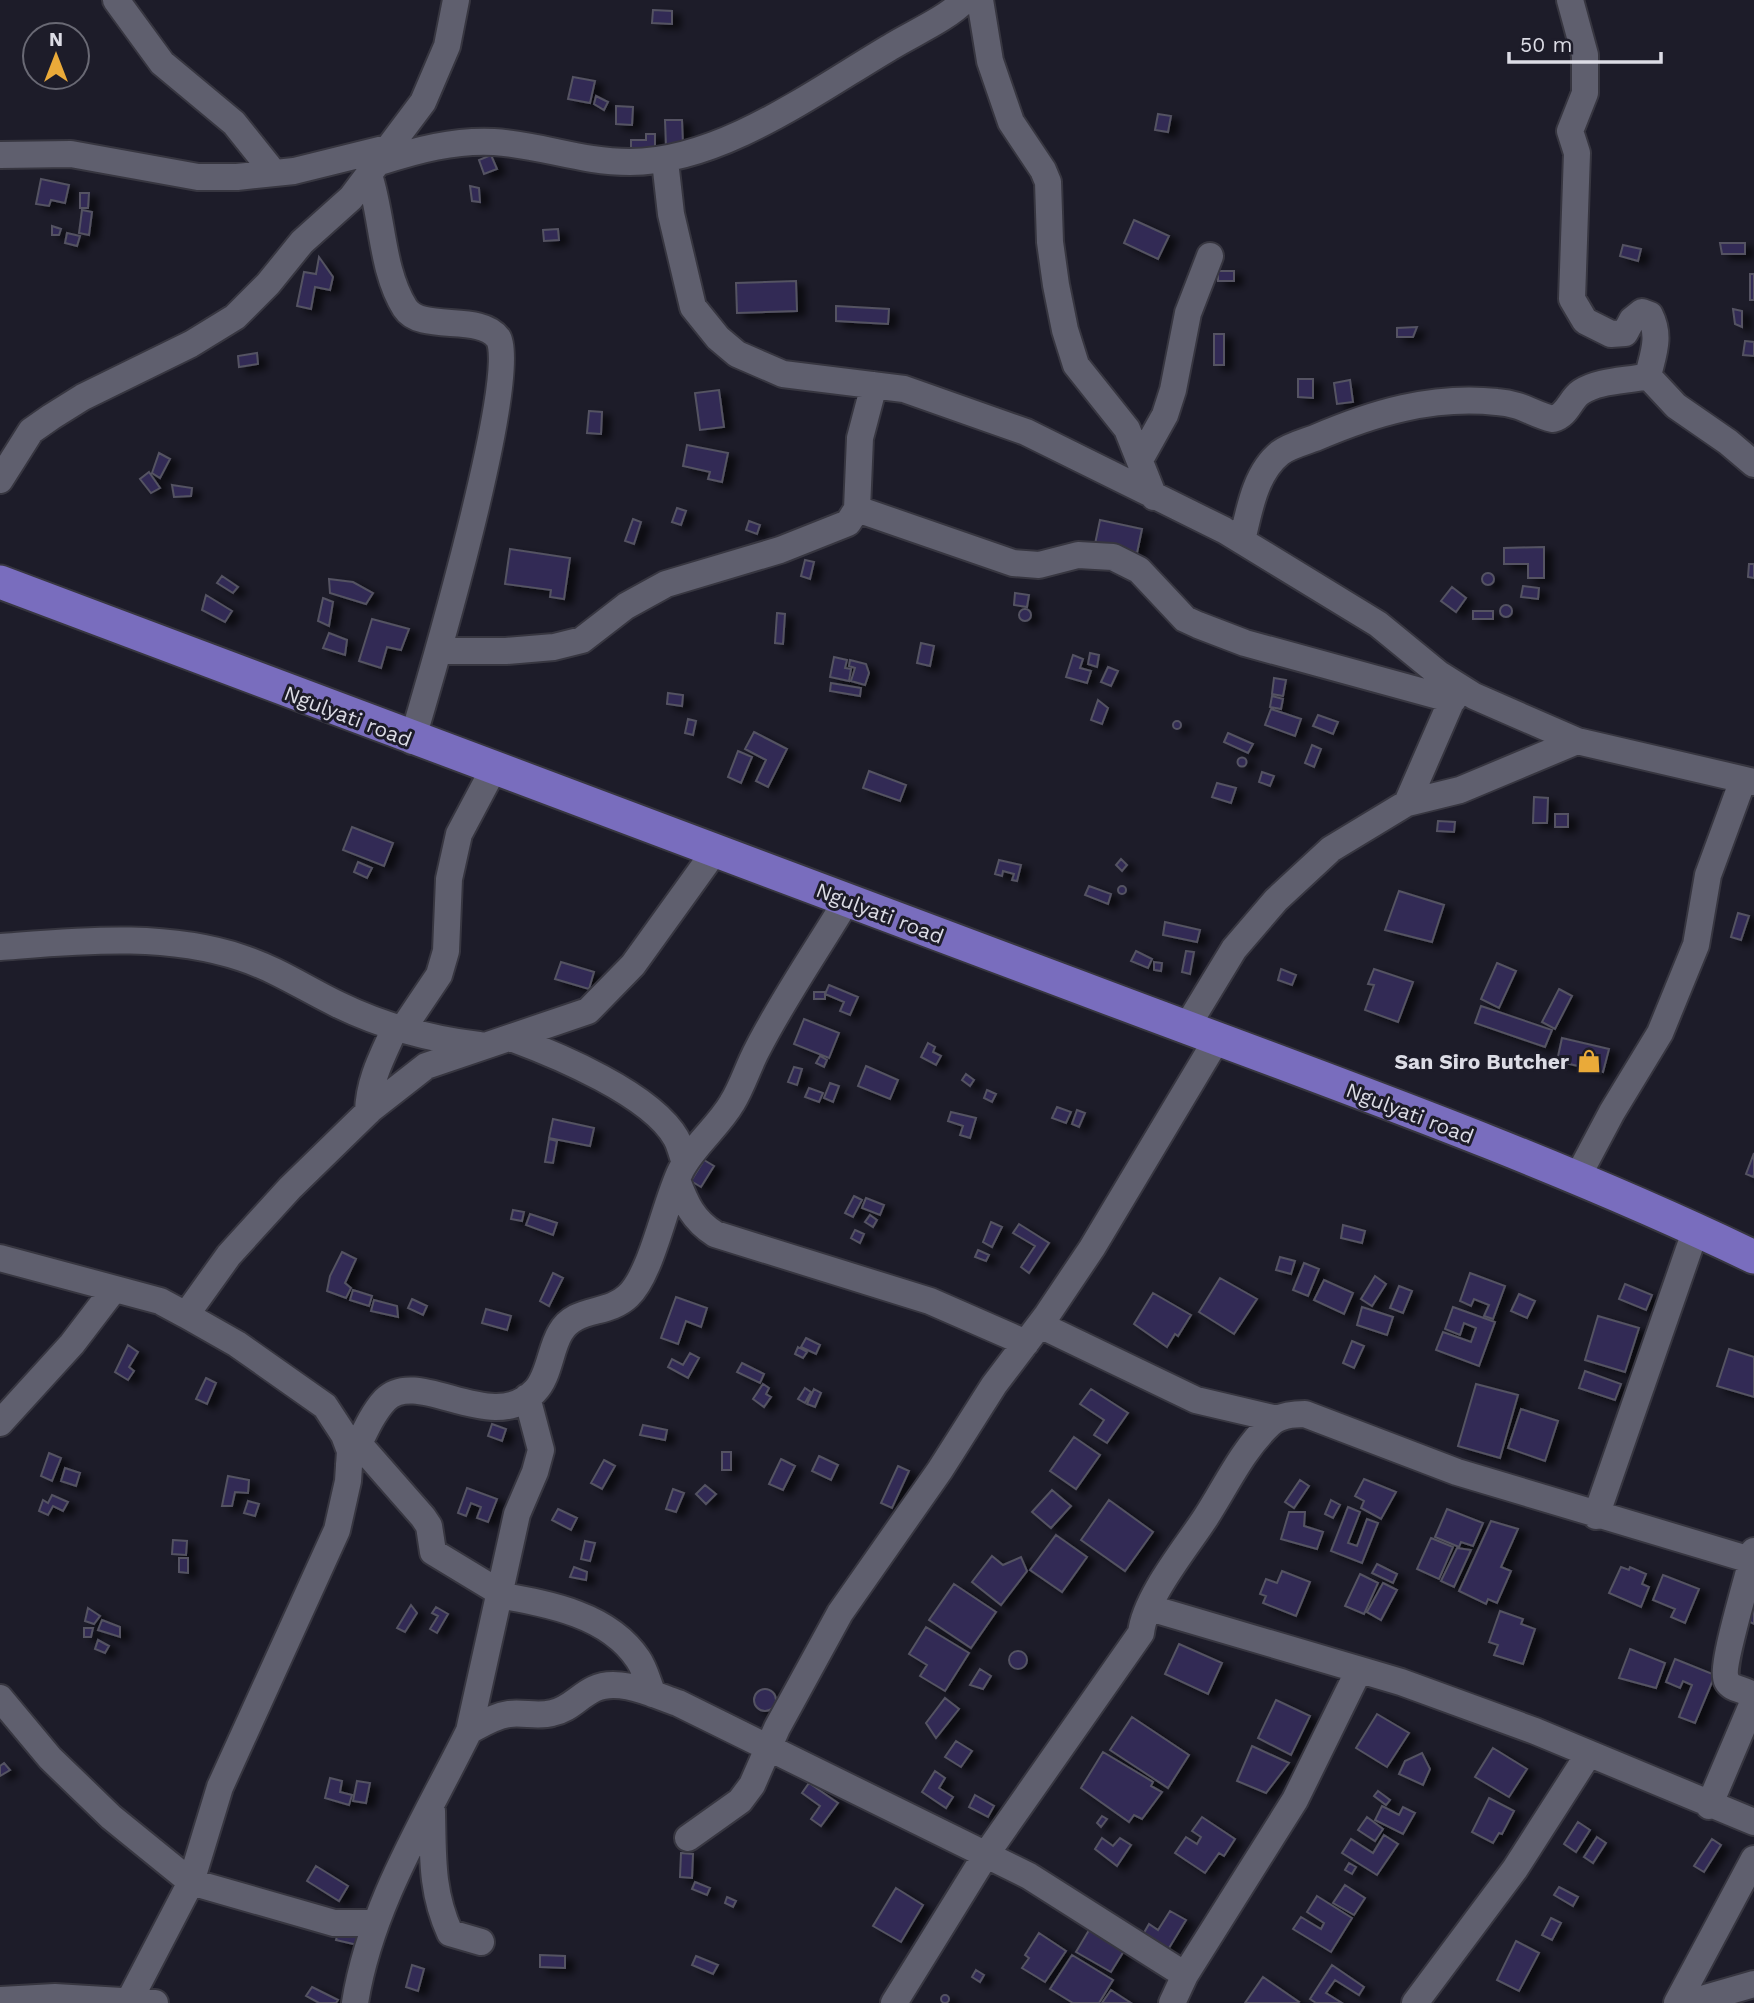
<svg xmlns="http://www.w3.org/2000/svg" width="1754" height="2003" viewBox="0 0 1754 2003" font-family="'Work Sans',sans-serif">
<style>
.building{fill:#302b55;stroke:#545362;stroke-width:2;filter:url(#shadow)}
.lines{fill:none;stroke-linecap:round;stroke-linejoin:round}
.minor-casing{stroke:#373640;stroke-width:30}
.major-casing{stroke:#373640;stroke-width:37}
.minor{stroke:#5f5f6e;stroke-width:26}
.major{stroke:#796dbe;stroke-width:33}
.labels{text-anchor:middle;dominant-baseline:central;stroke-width:6;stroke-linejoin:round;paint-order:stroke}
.street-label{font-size:21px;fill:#dcdce5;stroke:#1d1c29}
.poi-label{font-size:21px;font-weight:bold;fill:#dcdce5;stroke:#1d1c29;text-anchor:end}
</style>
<defs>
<filter id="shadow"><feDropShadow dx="8" dy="4.5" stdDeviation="3.5" flood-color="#0009"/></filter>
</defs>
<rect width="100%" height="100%" fill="#1d1c29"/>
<path class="building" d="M653 10 672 11V24L652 23Z
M573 77 595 81 590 103 568 99Z
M596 96 608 102 604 110 594 104Z
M616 106 633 107 632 125 616 124Z
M1158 114 1171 116 1168 132 1155 130Z
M665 120H682L683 145 666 146Z
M646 134H655V151H631V140H646Z
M491 155 497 169 484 174 479 160Z
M41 179 69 185 65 203 51 200 49 206 36 204Z
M470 186 479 188 480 202 472 201Z
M80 193H89L88 208H80Z
M82 210 92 212 89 235 79 233Z
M1134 220 1169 236 1158 259 1124 243Z
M52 226 61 229 59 235H52Z
M558 229 559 240 544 241 543 230Z
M67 233 80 236 77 246 65 243Z
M1720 243H1745V254H1722Z
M1623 245 1641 249 1638 261 1620 256Z
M319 257 333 277 330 290 315 287 311 309 297 306 304 272 316 274Z
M1218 271H1234V281H1218Z
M1750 274H1754V300H1750Z
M796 281 797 311 737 313 736 283Z
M836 306 889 309 888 324 836 321Z
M1733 309 1742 311V327L1735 324Z
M1417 327 1413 337H1397V328Z
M1214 334H1224V365H1214Z
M1745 341 1754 342V356L1743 355Z
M257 353 258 364 239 367 238 356Z
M1298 379H1313V398L1298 397Z
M1350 380 1353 402 1337 404 1334 383Z
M719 390 724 427 700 430 695 393Z
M589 411 602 412 601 434 587 433Z
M687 445 728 453 722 482 708 479 710 472 683 466Z
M159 453 170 459 160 478 152 473Z
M149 472 160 488 151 493 140 479Z
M172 485 192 488 191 496 174 497Z
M677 508 686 511 681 525 672 522Z
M633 519 641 522 634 544 625 541Z
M1100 520 1142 529 1137 553 1095 544Z
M749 521 760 525 757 534 746 530Z
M1544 547V578H1528V564H1504V548Z
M510 549 570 558 564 599 550 597 551 590 505 584Z
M805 560 814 562 810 579 801 576Z
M1749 564H1754V578L1748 577Z
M1482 579a6 6 0 1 1 12 0a6 6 0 1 1-12 0Z
M222 576 238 587 233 593 217 583Z
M329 579 353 582 373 593 366 604 330 593Z
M1523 586 1539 588 1538 599 1521 597Z
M1452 587 1466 598 1456 612 1441 601Z
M1015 593 1029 595 1027 607 1014 605Z
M206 595 232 611 225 622 202 610Z
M323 598 333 602 329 626 318 621Z
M1500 611a6 6 0 1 1 12 0a6 6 0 1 1-12 0Z
M1019 615a6 6 0 1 1 12 0a6 6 0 1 1-12 0Z
M1473 611H1493V619H1473Z
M777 613 785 614 783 644 775 643Z
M372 619 409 629 401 650 387 647 381 668 359 661Z
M329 633 347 640 345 655 323 648Z
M921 643 934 646 930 666 917 663Z
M1090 653 1099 655 1097 667 1088 664Z
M1073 655 1083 659 1080 668 1091 671 1087 683 1066 677Z
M834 657 847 660 845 668 851 669 849 681 830 677Z
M850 660 866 664 869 673 865 685 851 681 855 668 849 666Z
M1108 667 1118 671 1111 686 1101 682Z
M1274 678 1286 680 1283 696 1272 694Z
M831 683 861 688 860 696 830 691Z
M668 693 683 695 682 706 667 704Z
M1272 696 1283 699 1281 709 1270 707Z
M1098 700 1108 708 1102 724 1091 720Z
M1271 709 1301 719 1295 736 1265 725Z
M1318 715 1338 722 1333 734 1313 726Z
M688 719 696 721 693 735 685 733Z
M1173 725a4 4 0 1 1 8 0a4 4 0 1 1-8 0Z
M754 732 787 749 768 787 756 781 766 760 745 749Z
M1228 733 1253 744 1248 753 1224 742Z
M1312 745 1321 749 1314 767 1305 763Z
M738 751 752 757 741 783 728 777Z
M1237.5 762a4.5 4.5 0 1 1 9 0a4.5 4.5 0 1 1-9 0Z
M869 771 906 785 900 801 863 788Z
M1262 772 1274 776 1270 786 1259 782Z
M1217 783 1236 788 1231 803 1212 797Z
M1534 797 1548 798 1547 823H1533Z
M1555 814H1568V827H1555Z
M1438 821 1455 822 1454 832 1437 831Z
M352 827 393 843 384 866 343 850Z
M1121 859 1127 865 1122 871 1116 865Z
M999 860 1021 865 1017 881 1012 880 1014 874 1003 871 1002 876 995 874Z
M358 862 372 868 367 878 354 872Z
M1118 890a4 4 0 1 1 8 0a4 4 0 1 1-8 0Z
M1089 886 1111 894 1108 904 1085 895Z
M1399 891 1444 905 1432 942 1385 930Z
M1738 913 1749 916 1741 940 1731 937Z
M1165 922 1200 930 1197 942 1163 935Z
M1136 951 1152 959 1148 968 1131 961Z
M1186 951 1194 952 1190 974 1182 972Z
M561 962 594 972 589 989 555 979Z
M1154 962 1162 963 1161 971 1154 970Z
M1497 963 1516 971 1499 1008 1481 999Z
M1281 969 1296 975 1292 985 1278 980Z
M1374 969 1413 982 1398 1022 1365 1010 1374 985 1368 984Z
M829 985 858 997 850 1015 840 1011 844 1002 825 994Z
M1559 989 1572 996 1555 1029 1542 1022Z
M814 992H825V999H814Z
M1481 1006 1552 1030 1545 1047 1475 1023Z
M804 1019 839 1033 829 1058 794 1044Z
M1562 1038 1609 1049 1603 1072 1557 1061Z
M928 1043 935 1047 933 1052 941 1056 936 1065 921 1057Z
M820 1056 827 1060 824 1067 816 1063Z
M866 1066 898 1080 890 1099 858 1086Z
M794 1067 802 1069 797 1085 788 1082Z
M966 1074 974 1080 970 1086 962 1080Z
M830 1083 839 1086 833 1102 824 1098Z
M809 1088 823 1093 819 1102 805 1097Z
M987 1090 996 1094 992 1102 984 1098Z
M1057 1107 1071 1112 1066 1123 1052 1118Z
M1077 1110 1085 1113 1079 1127 1072 1124Z
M951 1112 976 1118 970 1138 960 1135 963 1126 948 1121Z
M553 1119 594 1128 590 1146 549 1138Z
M549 1139 557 1141 553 1163 545 1162Z
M1754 1153V1174L1753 1177 1746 1174Z
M704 1160 714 1166 701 1187 691 1181Z
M854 1196 862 1200 853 1217 845 1213Z
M866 1198 884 1205 880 1215 862 1208Z
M513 1210 524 1212 522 1221 511 1219Z
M530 1214 557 1223 553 1235 526 1225Z
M870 1215 877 1220 873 1227 865 1222Z
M991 1222 1002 1227 992 1247 983 1242Z
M1019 1224 1049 1243 1029 1273 1021 1267 1035 1246 1013 1233Z
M1343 1225 1365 1231 1362 1243 1341 1238Z
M855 1230 864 1234 860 1243 851 1238Z
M978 1250 989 1255 986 1261 975 1257Z
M342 1252 356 1259 345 1283 351 1288 346 1298 327 1291 330 1276Z
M1280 1257 1295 1261 1291 1274 1276 1270Z
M1304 1263 1319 1269 1308 1296 1293 1290Z
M553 1273 563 1278 549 1306 540 1301Z
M1470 1273 1505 1286 1493 1319 1484 1316 1489 1305 1474 1299 1471 1306 1460 1301Z
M1375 1276 1386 1284 1372 1306 1361 1299Z
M1220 1278 1257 1299 1234 1334 1199 1312Z
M1324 1280 1353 1293 1344 1314 1314 1300Z
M1625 1284 1652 1295 1646 1310 1619 1299Z
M1399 1286 1412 1291 1403 1313 1390 1308Z
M353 1290 372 1296 369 1306 350 1300Z
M1153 1293 1191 1315 1178 1336 1175 1334 1167 1347 1134 1324Z
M1519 1294 1535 1301 1527 1318 1511 1311Z
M676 1297 707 1308 701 1327 686 1321 678 1344 661 1338Z
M412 1299 427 1306 423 1315 408 1308Z
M374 1300 397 1306 398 1317 371 1311Z
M1362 1307 1393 1317 1387 1335 1357 1325Z
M1453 1307 1495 1322 1479 1366 1436 1350 1443 1332 1471 1342 1476 1328 1464 1323 1460 1335 1445 1329Z
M486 1309 511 1316 507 1330 482 1323Z
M1598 1316 1639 1328 1625 1372 1585 1360Z
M806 1338 820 1345 816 1354 801 1347Z
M1352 1341 1364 1346 1354 1368 1343 1363Z
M128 1345 138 1352 129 1367 134 1371 128 1380 115 1372Z
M798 1347 807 1352 803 1358 795 1354Z
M1729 1349 1754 1357V1397L1717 1386Z
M690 1353 699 1358 688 1378 668 1367 672 1359 683 1365Z
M742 1363 764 1374 760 1383 737 1372Z
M1585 1371 1621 1384 1615 1400 1579 1388Z
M206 1378 216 1383 207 1404 196 1399Z
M763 1384 769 1388 766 1394 771 1397 764 1407 753 1399Z
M1476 1384 1518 1395 1500 1458 1458 1446Z
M805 1388 811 1392 805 1403 798 1399Z
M814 1389 821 1393 815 1407 807 1404Z
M1091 1389 1128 1413 1107 1443 1094 1435 1104 1420 1080 1404Z
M1521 1409 1558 1421 1545 1461 1508 1448Z
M492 1424 506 1429 502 1441 488 1436Z
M643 1425 667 1430 665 1440 640 1435Z
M1074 1437 1100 1455 1076 1489 1050 1471Z
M722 1452H731V1470H722Z
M49 1453 61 1458 52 1481 41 1476Z
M819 1456 838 1465 831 1480 812 1471Z
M781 1459 795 1466 783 1490 769 1484Z
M604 1460 615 1466 602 1489 591 1483Z
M898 1466 909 1471 892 1508 881 1503Z
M65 1468 80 1473 76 1486 61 1481Z
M228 1476 249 1480 248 1493 235 1492 232 1506H222Z
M1364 1479 1396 1492 1381 1519 1361 1508 1364 1501 1355 1496Z
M1300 1480 1309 1486 1294 1508 1285 1502Z
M705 1485 716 1494 706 1504 696 1494Z
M467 1488 497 1499 488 1522 477 1518 481 1507 471 1503 466 1516 458 1513Z
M673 1489 684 1493 676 1512 666 1509Z
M1052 1490 1071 1506 1051 1528 1032 1512Z
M52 1495 68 1502 63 1511 53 1506 48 1515 39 1511 43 1500 48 1503Z
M1109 1500 1153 1532 1125 1571 1081 1540Z
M1331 1500 1340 1505 1333 1518 1325 1514Z
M248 1501 259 1504 255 1516 244 1513Z
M1348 1507 1360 1512 1348 1543 1357 1546 1367 1519 1378 1523 1362 1563 1331 1551Z
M558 1509 577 1518 571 1530 552 1520Z
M1447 1509 1483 1523 1473 1546 1461 1542 1459 1547 1435 1537Z
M1289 1512H1305L1304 1526 1323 1532 1317 1549 1281 1539Z
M1491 1521 1518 1529 1501 1567 1511 1571 1497 1603 1488 1599 1486 1604 1459 1591Z
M1056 1535 1087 1557 1062 1592 1030 1570Z
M1431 1538 1453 1547 1439 1579 1417 1569Z
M173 1540 187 1541 186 1555 172 1554Z
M585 1541 595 1543 590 1561 581 1559Z
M1457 1548 1471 1550 1454 1587 1441 1581Z
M992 1556 1003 1565 1021 1557 1027 1571 1001 1605 972 1582Z
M179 1558H188V1573L179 1572Z
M1377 1564 1397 1574 1393 1583 1372 1573Z
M574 1567 587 1572 586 1580 570 1577Z
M1621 1567 1629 1570 1630 1567 1646 1574 1642 1584 1649 1587 1641 1607 1609 1593Z
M1282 1571 1310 1582 1296 1616 1263 1603 1266 1596 1260 1594 1266 1579 1277 1583Z
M1360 1574 1378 1583 1364 1614 1345 1606Z
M1663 1575 1699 1589 1685 1623 1671 1617 1675 1609 1653 1600Z
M1383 1583 1397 1590 1381 1620 1367 1612Z
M954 1584 996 1612 971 1648 929 1620Z
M1754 1602V1624L1746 1620Z
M411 1605 417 1613 405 1632 397 1628Z
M436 1607 448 1614 437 1633 430 1629 438 1616 432 1613Z
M88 1608 100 1616 94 1624 85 1621Z
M1500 1611 1523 1619 1521 1624 1535 1629 1523 1664 1494 1655 1498 1645 1489 1642Z
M102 1620 120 1627V1637L98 1630Z
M926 1627 969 1653 945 1691 920 1676 927 1665 909 1654Z
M84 1628H93L91 1637H84Z
M98 1640 109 1646 105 1653 95 1649Z
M1179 1644 1222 1663 1208 1694 1165 1674Z
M1630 1649 1665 1663 1656 1688 1619 1678Z
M1009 1660a9 9 0 1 1 18 0a9 9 0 1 1-18 0Z
M1675 1659 1715 1675 1695 1723 1679 1717 1692 1685 1683 1681 1680 1688 1666 1682Z
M980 1669 991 1676 983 1689 970 1685Z
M754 1700a11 11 0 1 1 22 0a11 11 0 1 1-22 0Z
M945 1698 959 1709 936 1738 926 1723Z
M1276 1700 1310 1716 1291 1755 1258 1738Z
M1377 1714 1409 1733 1387 1767 1356 1748Z
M1132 1717 1189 1755 1168 1788 1110 1750Z
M956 1741 972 1751 961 1767 945 1757Z
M1252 1746 1289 1763 1266 1793 1237 1781Z
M1493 1748 1527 1769 1509 1797 1475 1777Z
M1103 1752 1153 1782 1151 1786 1162 1792 1142 1819 1134 1815 1129 1822 1081 1788Z
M1422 1753 1430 1769 1423 1785 1399 1774 1405 1761Z
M4 1763 10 1770 0 1776V1766Z
M935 1771 945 1778 939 1788 953 1797 946 1808 922 1792Z
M330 1778 342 1781 340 1792 352 1795 349 1805 325 1798Z
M357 1781 370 1783 366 1803 353 1801Z
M809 1783 838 1803 821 1826 811 1819 820 1806 802 1793Z
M1378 1791 1390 1800 1386 1805 1374 1796Z
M975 1795 994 1806 988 1817 969 1807Z
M1489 1798 1514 1811 1502 1834 1499 1833 1493 1843 1472 1832Z
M1382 1806 1399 1815 1403 1807 1415 1813 1403 1834 1375 1820Z
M1102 1816 1107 1819 1101 1827 1097 1823Z
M1202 1817 1235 1839 1224 1856 1219 1853 1205 1873 1175 1853 1186 1837 1197 1844 1201 1837 1192 1831Z
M1367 1817 1383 1829 1375 1841 1358 1830Z
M1578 1822 1590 1830 1576 1852 1564 1844Z
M1384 1835 1398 1844 1377 1875 1342 1853 1351 1839 1373 1853Z
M1597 1837 1606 1843 1593 1863 1584 1857Z
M1102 1838 1113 1846 1120 1838 1131 1845 1117 1866 1095 1849Z
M1712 1839 1721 1845 1704 1872 1694 1866Z
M681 1853 693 1854 692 1878 680 1877Z
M1349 1863 1356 1867 1352 1874 1345 1870Z
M316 1866 348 1886 339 1901 307 1881Z
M695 1882 710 1888 707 1895 692 1889Z
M1345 1885 1365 1898 1354 1915 1333 1903Z
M1559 1887 1578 1897 1573 1906 1554 1895Z
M896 1888 923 1905 901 1942 873 1926Z
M1317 1896 1352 1918 1331 1952 1293 1929 1301 1917 1321 1929 1324 1923 1307 1912Z
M727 1897 736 1901 733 1907 725 1903Z
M1170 1911 1186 1920 1166 1953 1141 1938 1149 1924 1158 1930Z
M1551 1918 1561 1923 1552 1940 1542 1935Z
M1092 1925 1127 1946 1111 1972 1076 1952Z
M339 1929 365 1935 362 1946 336 1940Z
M1039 1933 1066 1951 1045 1982 1022 1968 1029 1958 1025 1955Z
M1516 1941 1539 1953 1519 1991 1497 1980Z
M540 1955 565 1956V1968L540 1967Z
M1072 1955 1113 1980 1099 2003H1073L1050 1989Z
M696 1956 718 1965 713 1974 692 1965Z
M412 1965 424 1969 418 1991 406 1987Z
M1332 1965 1364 1987 1359 1995 1335 1980 1326 1993 1342 2003H1316L1310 1999Z
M976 1970 984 1975 980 1982 972 1977Z
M1263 1977 1299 2002 1298 2003H1245Z
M312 1987 338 2000 336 2003H319L306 1996Z
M1111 1990 1131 2003H1102Z
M941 1999a4 4 0 1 1 8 0a4 4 0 1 1-8 0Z"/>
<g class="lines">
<g class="minor-casing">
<path id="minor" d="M116 0 162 63 234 123 274 173
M980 0 990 61 1011 122 1043 170 1048 182 1050 242 1056 285 1065 330 1076 365 1127 429 1154 497
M1570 0 1585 55V93L1570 131 1577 153 1572 299 1585 321 1611 334 1625 333 1632 320 1642 312 1650 315C1661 337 1653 354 1648 376L1676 406 1728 442 1754 464
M0 155 71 154 198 177H237L294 171 391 147
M665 161 671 214 693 307 718 338 737 354 783 374 904 389 1026 432 1224 530 1378 624 1439 674 1474 696 1577 741 1754 782
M380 162C417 150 454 140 494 142 542 145 581 162 630 162 720 162 813 93 889 48 913 33 945 20 965 0
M369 175C383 217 381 270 405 308 421 333 480 313 498 338 522 369 428 687 412 741
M1141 458 1165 415 1173 390 1188 313 1210 256
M0 480 31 431 51 417 83 397 191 344 235 317 268 284 302 242 351 198 423 102 447 46 456 0
M857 509 1013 563 1039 565 1078 555 1113 557 1139 570 1185 619 1198 625 1245 643 1453 700
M1242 541C1249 511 1255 473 1280 453 1289 446 1304 442 1315 438 1373 413 1433 395 1497 402 1523 404 1532 414 1553 419 1568 415 1570 399 1581 392 1599 380 1628 381 1648 376
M438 651H506L554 647 582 640 626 606 666 584 780 550 848 523 857 509 860 438 874 385
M1407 803 1458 686
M0 947C80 941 164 932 242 958 276 969 306 989 337 1004 384 1027 429 1039 479 1045
M1186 1028 1234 949 1276 900 1331 849 1407 803 1460 790 1577 741
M402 1030 439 975 446 951 449 879 459 834 493 770
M511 1038C557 1055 651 1094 676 1138 680 1145 682 1155 685 1163
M368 1112C369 1080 382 1057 395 1028
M1578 1176 1612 1112 1660 1033 1696 945 1708 875 1743 780
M677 1180C686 1204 693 1220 715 1234L930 1301 1026 1343
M0 1258 160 1301 186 1315 237 1344 325 1406 344 1435 350 1451 348 1481 337 1530 220 1787 191 1882 128 2003
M186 1315 229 1255 290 1188 371 1109 426 1066 588 1011 633 965 715 851
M1040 1325 1196 1400 1277 1419
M0 1423 72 1344 114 1289
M359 1444 423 1517 429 1526 433 1552 499 1592
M349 1464C360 1444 369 1417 385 1400 418 1366 492 1437 535 1391 549 1377 550 1350 560 1333 575 1306 607 1316 628 1296 652 1274 665 1202 681 1170 694 1145 718 1127 732 1103 742 1087 748 1067 757 1050 783 999 817 950 847 900
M1596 1516 1696 1229
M1754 1551C1750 1573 1719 1668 1727 1681 1732 1691 1748 1688 1754 1698
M498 1595C548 1604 608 1614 638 1659 645 1669 648 1683 653 1694
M1150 1608 1401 1682 1535 1731 1754 1822
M0 1698 50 1758 111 1817 191 1882 334 1923H375
M469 1731 517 1514 535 1472 541 1450 527 1397
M1709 1806 1754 1700
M432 1811C433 1855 431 1892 450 1933L481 1942
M688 1838 740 1801 752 1785 777 1728 840 1613 940 1470 994 1385 1047 1315 1092 1248 1217 1039
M0 2000 55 1997 155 2003
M355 2003C370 1906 426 1818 469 1731 482 1724 494 1716 509 1714 523 1712 538 1717 552 1713 569 1710 579 1696 594 1689 619 1677 654 1695 678 1703L1029 1876 1185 1975
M894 2003 985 1856 1141 1633C1145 1597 1186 1548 1206 1517 1226 1486 1243 1449 1270 1424 1279 1415 1294 1414 1305 1414L1457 1472 1754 1561
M1172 2003 1185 1975 1295 1800 1359 1670
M1415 2003 1515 1869 1588 1755
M1677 2003 1754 1859
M1688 2003 1754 1984"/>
</g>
<g class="major-casing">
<path id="major" d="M0 582C358 720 719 852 1079 987 1306 1073 1535 1152 1754 1257"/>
</g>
<use href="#minor" class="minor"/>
<use href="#major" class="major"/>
</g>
<defs>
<g id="shop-bare" transform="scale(1.89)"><path d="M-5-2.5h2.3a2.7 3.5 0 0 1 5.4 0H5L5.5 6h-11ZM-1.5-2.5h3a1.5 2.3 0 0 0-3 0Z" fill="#eaaa39" stroke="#1d1c29" stroke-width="2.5" paint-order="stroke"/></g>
</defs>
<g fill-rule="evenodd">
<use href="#shop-bare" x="1589" y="1061"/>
</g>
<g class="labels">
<g class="street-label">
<text transform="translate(348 716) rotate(21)">Ngulyati road</text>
<text transform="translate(880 913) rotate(21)">Ngulyati road</text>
<text transform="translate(1410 1113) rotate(21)">Ngulyati road</text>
</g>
<g class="poi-label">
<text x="1569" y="1061">San Siro Butcher</text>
</g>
</g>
<g transform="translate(56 56)"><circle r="33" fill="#1d1c29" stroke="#696974" stroke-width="2"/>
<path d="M0-5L12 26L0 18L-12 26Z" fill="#eaaa39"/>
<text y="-10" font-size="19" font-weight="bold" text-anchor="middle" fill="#dcdce5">N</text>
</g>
<path d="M1509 52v10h152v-10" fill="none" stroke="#dcdce5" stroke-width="3.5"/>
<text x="1520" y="52" font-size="21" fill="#dcdce5" stroke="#1d1c29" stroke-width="5" paint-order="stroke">50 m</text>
</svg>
